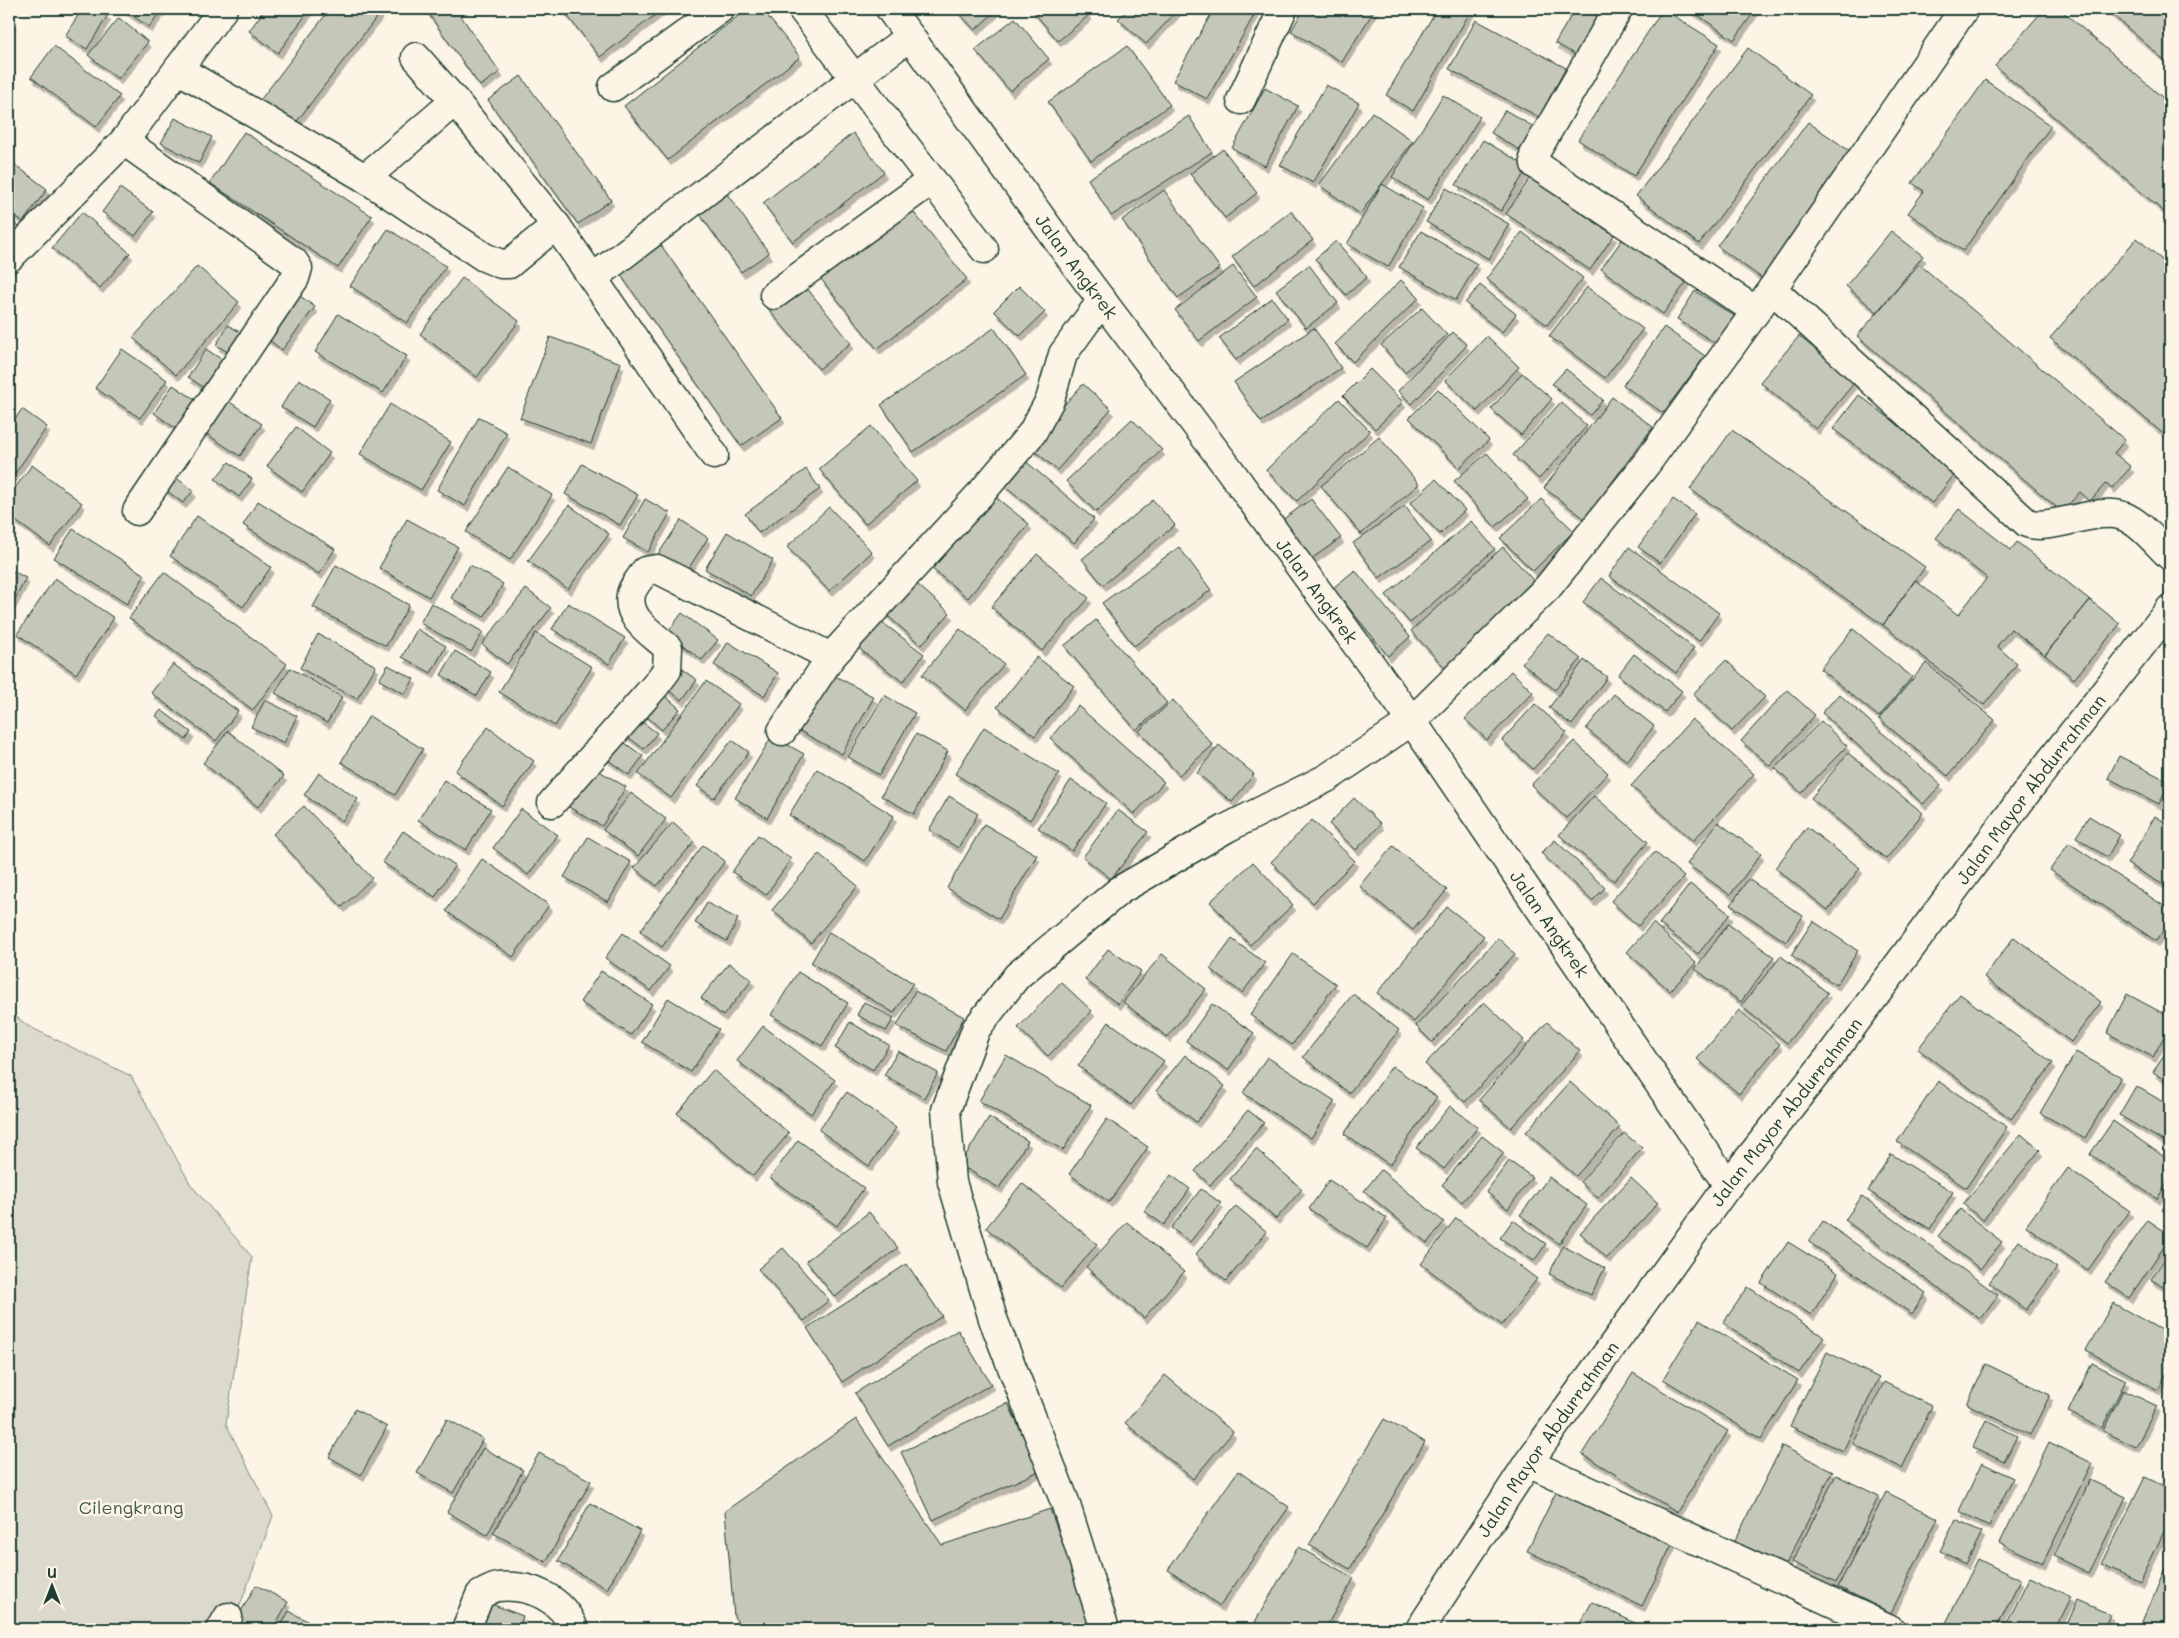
<svg xmlns="http://www.w3.org/2000/svg" width="2179" height="1638" viewBox="0 0 2179 1638" font-family="Mali,sans-serif">
<style>
.green{fill:#dcdacc;stroke:#7e8c80}
.building{fill:#c5c7b9;stroke:#1f3d34;filter:url(#shadow)}
.lines{fill:none;stroke-linecap:round;stroke-linejoin:round}
.minor-casing{stroke:#1f3d34;stroke-width:31}
.major-casing{stroke:#1f3d34;stroke-width:31}
.minor{stroke:#fcf5e5;stroke-width:28}
.major{stroke:#fcf5e5;stroke-width:28}
.labels{text-anchor:middle;dominant-baseline:central;stroke-width:5;stroke-linejoin:round;paint-order:stroke}
.street-label{font-size:18px;fill:#1f3d34;stroke:#fcf5e5}
.park-label{font-size:18px;fill:#455c52;stroke:#fcf5e5}
</style>
<defs>
<filter id="shadow"><feDropShadow dx="3" dy="5.5" stdDeviation="0" flood-color="#0004"/></filter>
</defs>
<rect width="100%" height="100%" fill="#fcf5e5"/>
<filter id="ink" filterUnits="userSpaceOnUse"><feTurbulence type="fractalNoise" baseFrequency=".02" numOctaves="2"/><feDisplacementMap in="SourceGraphic" scale="10" xChannelSelector="R" yChannelSelector="G"/><feConvolveMatrix kernelMatrix="1 2 1 2 8 2 1 2 1" color-interpolation-filters="sRGB"/></filter>
<g filter="url(#ink)">
<path class="green" d="M9 1011 28 1026 131 1076 191 1185 252 1257 226 1424 273 1516 239 1608 227 1629H9Z"/>
<path class="building" d="M82 9H97L108 15 87 49 65 36Z
M123 9H162L149 27Z
M265 9H310L278 53 249 31Z
M330 9H383L291 129 258 103Z
M425 9H456L500 72 480 86Z
M562 9H663L600 57Z
M747 9H762L800 57 668 160 624 106Z
M955 9H998L975 30Z
M1031 9H1084L1089 15 1058 41Z
M1128 9H1179L1146 44 1118 19Z
M1214 9H1250L1256 12 1207 99 1173 81Z
M1304 9H1375L1342 62 1291 31Z
M1437 9H1472L1413 111 1386 95Z
M1575 9H1613L1583 59 1555 43Z
M1663 9 1719 44 1634 176 1578 140Z
M1689 9H1756L1734 40Z
M2044 9H2060L2170 104V217L1995 66Z
M2106 9H2170V65Z
M119 18 148 42 118 79 88 55Z
M1015 18 1049 59 1010 91 975 50Z
M1476 20 1566 68 1539 117 1449 69Z
M54 46 120 96 96 127 31 77Z
M1127 46 1170 105 1091 161 1048 102Z
M1748 48 1811 95 1699 244 1636 196Z
M521 76 611 200 578 224 488 100Z
M1985 80 2051 126 1963 251 1908 213 1924 191 1912 183Z
M1326 85 1359 103 1313 183 1280 165Z
M1265 88 1298 106 1265 166 1232 148Z
M1443 95 1480 117 1428 200 1392 177Z
M1505 110 1544 133 1530 156 1491 133Z
M1372 112 1413 141 1360 214 1319 185Z
M1189 116 1212 152 1111 216 1088 179Z
M175 118 212 137 199 163 161 143Z
M1808 122 1854 154 1763 279 1717 246Z
M244 132 372 216 338 268 210 183Z
M853 133 884 172 793 242 763 203Z
M1483 140 1528 167 1501 211 1456 185Z
M1223 149 1257 193 1225 218 1190 174Z
M9 160 47 189 23 222 9 211Z
M1530 178 1614 235 1590 270 1506 214Z
M1382 184 1423 208 1388 267 1347 244Z
M120 188 153 212 135 236 102 212Z
M1446 188 1509 224 1489 259 1426 222Z
M1164 190 1220 268 1178 298 1122 220Z
M727 194 769 253 741 272 699 213Z
M911 209 967 279 877 349 821 279Z
M1291 211 1313 240 1254 286 1232 257Z
M82 212 130 253 100 288 52 248Z
M9 219 20 228 9 243Z
M388 229 446 266 407 323 350 286Z
M1421 231 1477 264 1456 300 1399 267Z
M1891 231 1923 256 1877 312 1846 286Z
M1522 232 1583 278 1547 325 1486 279Z
M1624 237 1687 281 1663 314 1601 269Z
M2137 238 2170 267V433L2167 437 2050 338Z
M1336 241 1367 277 1346 295 1315 259Z
M661 245 782 418 741 446 620 274Z
M1919 264 2125 440 2114 453 2131 467 2112 488 2106 483 2090 501 2080 492 2062 512 1857 336Z
M1309 265 1338 303 1306 328 1276 290Z
M197 266 239 302 176 375 133 338Z
M1233 266 1257 297 1199 341 1175 310Z
M462 278 519 321 477 377 420 334Z
M1401 280 1419 298 1353 362 1335 344Z
M802 282 851 343 819 369 769 310Z
M1480 285 1516 314 1502 332 1465 303Z
M1019 286 1045 312 1020 336 994 311Z
M1587 287 1643 329 1605 378 1549 336Z
M292 290 315 307 282 350 260 333Z
M1695 291 1741 320 1723 348 1677 319Z
M1272 298 1288 319 1236 360 1219 338Z
M1422 308 1447 335 1405 372 1381 345Z
M338 314 407 356 383 393 315 352Z
M228 325 250 338 238 358 216 345Z
M1664 327 1705 356 1663 413 1623 385Z
M994 328 1026 375 913 452 881 405Z
M1314 328 1341 368 1261 422 1234 382Z
M1453 332 1467 345 1412 404 1398 391Z
M1487 336 1519 367 1477 411 1445 380Z
M1799 336 1855 382 1816 429 1760 382Z
M550 337 621 363 591 444 520 418Z
M122 349 167 380 140 418 95 388Z
M206 349 227 363 209 391 188 377Z
M1370 369 1403 402 1375 429 1343 396Z
M1566 369 1603 400 1590 415 1552 384Z
M1522 373 1552 399 1521 435 1491 409Z
M299 379 330 399 313 427 281 407Z
M1083 384 1111 409 1057 470 1028 445Z
M173 385 199 402 179 431 154 413Z
M1438 389 1489 440 1459 468 1409 418Z
M1859 395 1958 470 1932 503 1833 429Z
M221 396 262 424 240 456 199 429Z
M1612 397 1653 427 1585 519 1544 488Z
M1339 399 1370 431 1297 501 1266 470Z
M1561 402 1587 426 1539 479 1513 455Z
M390 404 451 442 421 490 360 454Z
M22 409 47 427 9 482V428Z
M479 417 507 433 465 506 437 490Z
M1132 419 1162 450 1096 512 1066 481Z
M871 426 917 481 865 524 819 469Z
M296 427 330 453 302 492 267 466Z
M1732 430 1925 567 1883 625 1690 489Z
M1379 437 1419 484 1361 534 1321 486Z
M1487 453 1528 499 1495 527 1454 481Z
M1023 459 1094 519 1074 543 1003 484Z
M229 462 252 479 239 497 215 479Z
M582 464 638 495 620 525 565 494Z
M32 465 82 503 50 546 9 516V496Z
M508 467 552 495 510 560 466 532Z
M806 469 820 489 759 533 745 514Z
M173 475 193 491 183 503 163 488Z
M1436 479 1465 510 1440 534 1410 503Z
M993 495 1029 524 968 598 932 569Z
M645 499 670 513 648 552 623 538Z
M1311 499 1341 538 1311 559 1282 520Z
M1541 499 1574 531 1533 571 1500 538Z
M1673 499 1695 514 1660 563 1638 547Z
M1153 500 1175 525 1103 585 1082 559Z
M258 501 335 549 319 574 243 525Z
M569 505 609 534 568 589 528 561Z
M1405 506 1431 541 1379 578 1353 543Z
M829 507 872 552 829 591 787 547Z
M1959 509 2011 550 2017 542 2090 600 2045 655 2011 629 1997 646 2017 664 1984 705 1883 625 1915 580 1958 615 1987 578 1936 538Z
M197 516 271 567 243 607 170 556Z
M407 519 458 547 429 597 379 568Z
M681 520 708 538 683 577 655 559Z
M1471 521 1495 549 1410 623 1386 595Z
M73 529 145 575 127 604 54 558Z
M727 532 773 560 751 596 705 569Z
M1179 547 1211 590 1134 646 1102 603Z
M1503 547 1542 590 1450 673 1411 631Z
M1629 547 1719 613 1699 641 1609 576Z
M1037 554 1089 598 1042 651 991 607Z
M336 565 409 605 386 646 313 607Z
M470 565 503 584 484 617 451 598Z
M9 569 26 578 9 610Z
M1355 570 1410 637 1388 656 1333 588Z
M164 572 287 664 253 710 129 618Z
M55 578 114 618 76 674 17 634Z
M910 578 950 613 921 645 881 610Z
M1601 578 1694 648 1676 673 1583 602Z
M526 589 551 608 507 664 482 644Z
M2090 600 2120 624 2074 679 2045 655Z
M431 603 483 632 471 652 420 623Z
M568 603 625 638 609 664 552 629Z
M682 613 718 640 702 660 667 633Z
M879 620 924 654 903 682 858 648Z
M1096 620 1167 703 1136 730 1064 646Z
M417 629 446 646 431 673 402 657Z
M960 629 1004 664 965 710 922 675Z
M1853 629 1912 677 1879 717 1820 669Z
M536 633 592 667 555 726 499 692Z
M1548 633 1581 659 1555 690 1522 663Z
M318 634 376 666 357 699 300 668Z
M728 642 778 673 764 696 714 665Z
M455 651 491 672 477 696 441 675Z
M1634 654 1682 691 1665 712 1618 675Z
M1037 657 1074 686 1035 736 997 707Z
M1584 660 1607 677 1572 725 1549 708Z
M1726 660 1765 697 1732 731 1693 694Z
M1926 663 1995 720 1948 776 1879 719Z
M173 664 238 711 216 741 151 693Z
M388 665 414 679 405 694 379 680Z
M677 666 697 680 682 700 662 686Z
M290 668 342 697 327 723 275 693Z
M1511 671 1533 692 1487 740 1465 719Z
M828 672 874 697 842 754 796 729Z
M706 681 739 704 671 798 638 774Z
M1787 690 1815 715 1770 766 1741 741Z
M661 692 680 709 662 730 642 712Z
M1614 694 1654 726 1627 761 1586 729Z
M1839 694 1941 785 1923 804 1822 713Z
M884 695 915 713 879 775 848 757Z
M265 700 297 716 284 743 251 727Z
M1173 700 1213 745 1179 775 1139 731Z
M1535 704 1567 733 1533 769 1502 740Z
M1078 706 1164 782 1134 814 1050 738Z
M161 710 191 732 186 740 156 716Z
M369 716 423 749 395 795 341 762Z
M636 717 657 733 644 749 624 734Z
M1692 719 1754 774 1693 841 1631 786Z
M1821 721 1847 746 1801 793 1775 768Z
M488 727 534 761 502 806 455 771Z
M984 727 1059 774 1030 820 955 774Z
M228 731 284 776 258 807 203 763Z
M916 734 948 751 914 814 881 796Z
M615 736 643 756 629 775 601 755Z
M772 736 804 754 767 818 735 798Z
M732 740 749 752 714 798 697 786Z
M1574 741 1608 773 1566 818 1531 785Z
M1219 745 1254 774 1232 802 1197 773Z
M1848 753 1923 813 1886 859 1811 798Z
M2119 756 2170 782 2159 804 2108 778Z
M591 766 626 787 602 826 567 806Z
M817 769 894 816 865 861 789 815Z
M319 773 358 799 342 821 304 795Z
M444 780 491 809 466 850 418 820Z
M1071 780 1106 803 1072 851 1038 828Z
M631 793 666 819 638 856 603 830Z
M949 796 978 814 958 848 929 830Z
M1594 796 1648 842 1614 881 1559 835Z
M1354 798 1381 824 1356 850 1329 824Z
M304 806 372 878 342 907 273 834Z
M521 809 558 835 528 875 493 848Z
M1118 810 1148 832 1111 879 1083 857Z
M2089 816 2120 835 2107 857 2076 837Z
M2155 816 2170 825 2169 888 2127 864Z
M1312 820 1355 861 1313 903 1271 862Z
M673 822 695 842 657 886 634 868Z
M1718 822 1761 854 1730 895 1687 864Z
M984 824 1037 855 999 919 947 888Z
M1807 827 1860 868 1828 910 1775 868Z
M403 831 455 865 435 897 382 862Z
M758 835 791 859 766 895 732 872Z
M588 837 631 862 608 902 564 877Z
M1555 840 1605 888 1592 901 1541 853Z
M2069 843 2170 910V920L2156 941 2050 870Z
M703 845 725 861 662 947 640 931Z
M1393 846 1447 890 1413 930 1359 886Z
M1655 852 1684 877 1638 926 1611 901Z
M819 854 858 886 811 943 772 910Z
M482 859 549 905 513 957 446 911Z
M1253 862 1293 905 1250 945 1210 902Z
M1748 879 1803 916 1786 942 1731 905Z
M1690 884 1730 914 1698 954 1659 924Z
M707 903 738 919 727 941 695 923Z
M1447 907 1484 936 1414 1022 1377 993Z
M1813 921 1858 951 1836 985 1791 955Z
M1653 923 1696 963 1670 991 1627 952Z
M1728 924 1774 957 1741 1002 1695 969Z
M829 932 913 983 894 1013 811 963Z
M623 933 670 966 651 991 605 958Z
M2014 937 2101 1002 2071 1042 1984 977Z
M1498 938 1515 954 1432 1042 1416 1026Z
M1232 939 1265 963 1242 993 1210 969Z
M1108 949 1141 971 1118 1004 1085 980Z
M1162 954 1206 989 1167 1037 1123 1002Z
M1293 954 1336 984 1292 1045 1250 1015Z
M1781 956 1828 993 1787 1043 1741 1006Z
M729 963 752 980 723 1016 701 998Z
M601 971 652 1004 631 1035 580 1002Z
M798 972 848 1003 822 1046 771 1015Z
M1061 982 1092 1011 1048 1056 1018 1028Z
M915 991 964 1017 946 1051 897 1026Z
M1353 994 1399 1030 1349 1093 1303 1057Z
M1960 994 2053 1063 2011 1119 1918 1049Z
M2127 994 2170 1017V1025L2153 1057 2107 1033Z
M668 998 719 1029 691 1072 642 1042Z
M864 1002 894 1018 886 1031 857 1015Z
M1484 1002 1524 1040 1465 1102 1425 1064Z
M1212 1004 1254 1033 1228 1070 1186 1041Z
M1739 1010 1780 1044 1739 1094 1697 1059Z
M850 1022 889 1045 873 1070 835 1048Z
M1109 1022 1164 1061 1131 1105 1078 1066Z
M1547 1022 1580 1051 1511 1128 1479 1100Z
M763 1026 835 1080 811 1114 737 1061Z
M2170 1047V1084L2153 1072Z
M898 1051 938 1073 924 1098 884 1075Z
M2076 1052 2121 1077 2085 1138 2040 1113Z
M1006 1055 1091 1105 1063 1150 979 1101Z
M1185 1055 1225 1086 1196 1122 1156 1091Z
M1267 1057 1335 1101 1311 1138 1243 1093Z
M1392 1066 1437 1097 1390 1165 1344 1134Z
M713 1070 789 1133 753 1176 677 1113Z
M1938 1081 2007 1127 1966 1188 1897 1142Z
M1570 1082 1620 1127 1576 1176 1526 1132Z
M2136 1086 2170 1106V1145L2119 1115Z
M847 1092 896 1128 869 1166 819 1130Z
M1450 1106 1478 1127 1444 1169 1416 1148Z
M1248 1110 1264 1123 1210 1185 1195 1171Z
M989 1117 1028 1141 999 1188 960 1165Z
M1107 1119 1148 1147 1109 1202 1069 1174Z
M2113 1121 2170 1161V1179L2157 1199 2090 1154Z
M1624 1133 1642 1148 1598 1198 1580 1182Z
M2021 1134 2040 1150 1983 1220 1963 1204Z
M1482 1136 1504 1153 1462 1202 1442 1185Z
M798 1140 864 1188 837 1226 770 1178Z
M1256 1149 1302 1189 1276 1219 1230 1179Z
M1891 1154 1953 1192 1930 1229 1868 1191Z
M1509 1161 1532 1177 1508 1209 1486 1192Z
M2068 1168 2130 1211 2088 1270 2026 1226Z
M1381 1170 1444 1222 1427 1243 1364 1191Z
M1171 1175 1190 1189 1164 1225 1144 1211Z
M1549 1177 1587 1205 1559 1244 1520 1215Z
M1631 1178 1658 1203 1607 1258 1580 1233Z
M1329 1180 1387 1218 1367 1248 1309 1209Z
M1022 1183 1097 1244 1061 1288 986 1228Z
M1201 1189 1221 1203 1190 1242 1171 1228Z
M1862 1196 1998 1295 1980 1319 1845 1220Z
M2170 1198V1216L2162 1210Z
M1236 1206 1267 1232 1226 1281 1195 1255Z
M1960 1209 2002 1242 1980 1269 1938 1236Z
M869 1212 898 1248 835 1297 806 1261Z
M1456 1218 1537 1279 1502 1325 1421 1264Z
M1513 1220 1546 1244 1534 1261 1500 1238Z
M2148 1220 2170 1235V1238L2129 1298 2105 1282Z
M1823 1221 1926 1293 1912 1314 1809 1242Z
M1127 1222 1184 1272 1144 1318 1086 1267Z
M2019 1241 2057 1268 2026 1310 1989 1283Z
M1788 1242 1838 1273 1811 1315 1761 1283Z
M1563 1246 1605 1268 1591 1295 1549 1274Z
M783 1248 829 1300 804 1321 758 1269Z
M2167 1255 2170 1258V1292L2151 1279Z
M907 1264 942 1316 842 1382 807 1328Z
M1748 1287 1824 1337 1799 1373 1723 1323Z
M2113 1303 2170 1335V1367L2158 1390 2086 1350Z
M1699 1320 1798 1380 1761 1439 1663 1379Z
M958 1330 991 1384 888 1446 855 1393Z
M1827 1352 1879 1378 1843 1451 1790 1426Z
M2092 1363 2126 1380 2102 1428 2068 1412Z
M1986 1364 2050 1395 2030 1435 1967 1404Z
M1633 1373 1728 1431 1677 1512 1582 1454Z
M1165 1375 1233 1432 1193 1479 1125 1423Z
M1884 1382 1932 1406 1902 1468 1853 1444Z
M2123 1390 2157 1406 2136 1447 2103 1431Z
M1008 1403 1039 1471 933 1520 901 1452Z
M355 1409 387 1427 361 1475 329 1457Z
M447 1419 483 1439 453 1493 417 1473Z
M856 1419 942 1545 1050 1509 1094 1629H743L734 1617 725 1511Z
M1384 1419 1425 1442 1350 1569 1309 1545Z
M1986 1420 2017 1436 2004 1462 1973 1447Z
M2049 1442 2092 1463 2043 1563 2000 1543Z
M1782 1446 1833 1471 1783 1570 1733 1545Z
M483 1448 523 1470 487 1535 447 1512Z
M539 1453 591 1481 546 1562 493 1533Z
M1982 1463 2013 1478 1989 1526 1959 1511Z
M1238 1471 1289 1507 1220 1606 1168 1570Z
M1836 1475 1879 1496 1836 1583 1792 1562Z
M2145 1477 2170 1489V1519L2140 1582 2102 1564Z
M2090 1480 2126 1497 2089 1573 2054 1556Z
M1561 1482 1675 1538 1642 1606 1527 1551Z
M1886 1492 1938 1518 1891 1613 1838 1587Z
M590 1503 640 1531 607 1589 558 1561Z
M1956 1519 1982 1532 1966 1564 1940 1551Z
M1298 1547 1354 1578 1325 1629H1267L1255 1622Z
M2170 1557V1629H2140Z
M1978 1559 2020 1580 1996 1629H1943Z
M2030 1577 2071 1597 2055 1629H2004Z
M256 1585 288 1602 273 1629H231Z
M2077 1600 2109 1614 2103 1629H2064Z
M486 1602 523 1616 519 1629H476Z
M1592 1602 1647 1629H1577Z
M289 1611 322 1629H279Z"/>
<g class="lines">
<g class="minor-casing">
<g id="minor">
<path d="M802 9 984 249"/>
<path id="s1" d="M890 9 1079 270 1229 469 1412 721 1728 1185"/>
<path d="M1618 9 1534 155 1535 164 1756 311"/>
<path d="M416 57 455 101 556 225 714 455"/>
<path d="M178 69 223 9"/>
<path d="M613 87 720 9"/>
<path d="M1241 100 1283 9"/>
<path d="M455 101 365 178 484 257 501 264H509L556 225"/>
<path d="M9 258 124 141"/>
<path d="M593 278 910 36"/>
<path d="M1772 289 2027 523C2050 532 2098 506 2123 516 2141 523 2156 543 2170 556"/>
<path d="M774 295 932 180"/>
<path d="M137 511 295 278 298 268 294 262 124 141 178 69 365 178"/>
<path d="M782 731 831 657"/>
<path d="M552 803 655 686 667 670 668 648C653 634 626 619 631 595 632 587 641 578 645 571L657 569 667 574 831 657 982 492 1032 433 1050 400 1063 354 1102 300"/>
<path d="M1528 1463 1890 1629"/>
<path d="M221 1629 228 1617"/>
<path d="M466 1629 480 1595C486 1592 492 1588 498 1587 530 1584 562 1598 574 1629"/>
<path d="M1105 1629 1065 1502 993 1319 952 1182 946 1110 976 1029 1017 976 1120 890 1227 828 1327 778 1412 721 1548 587 1647 463 1772 289 1964 9"/>
</g>
</g>
<g class="major-casing">
<g id="major">
<path id="s2" d="M1420 1629 1528 1463 1728 1185 1828 1059 2035 781 2170 609"/>
</g>
</g>
<use href="#minor" class="minor"/>
<use href="#major" class="major"/>
</g>
</g>
<g class="labels">
<g class="street-label">
<text stroke="none"><textPath href="#s1" startOffset="318">Jalan Angkrek</textPath></text>
<text stroke="none"><textPath href="#s1" startOffset="722">Jalan Angkrek</textPath></text>
<text stroke="none"><textPath href="#s2" startOffset="1039">Jalan Mayor Abdurrahman</textPath></text>
<text stroke="none"><textPath href="#s1" startOffset="1128">Jalan Angkrek</textPath></text>
<text stroke="none"><textPath href="#s2" startOffset="634">Jalan Mayor Abdurrahman</textPath></text>
<text stroke="none"><textPath href="#s2" startOffset="229">Jalan Mayor Abdurrahman</textPath></text>
</g>
<g class="park-label">
<text x="131" y="1507">Cilengkrang</text>
</g>
</g>
<rect width="2179" height="1638" fill="none" stroke="#fcf5e5" stroke-width="30"/>
<rect x="15" y="15" width="2149" height="1608" fill="none" stroke="#1f3d34" stroke-width="2" filter="url(#ink)"/>
<g transform="translate(52 1586)" stroke="#fcf5e5" stroke-width="4" paint-order="stroke">
<path d="M0-4L9 19L0 12L-9 19Z" fill="#1f3d34"/>
<text y="-8" font-size="14" font-weight="bold" text-anchor="middle" fill="#1f3d34">U</text>
</g>
</svg>
